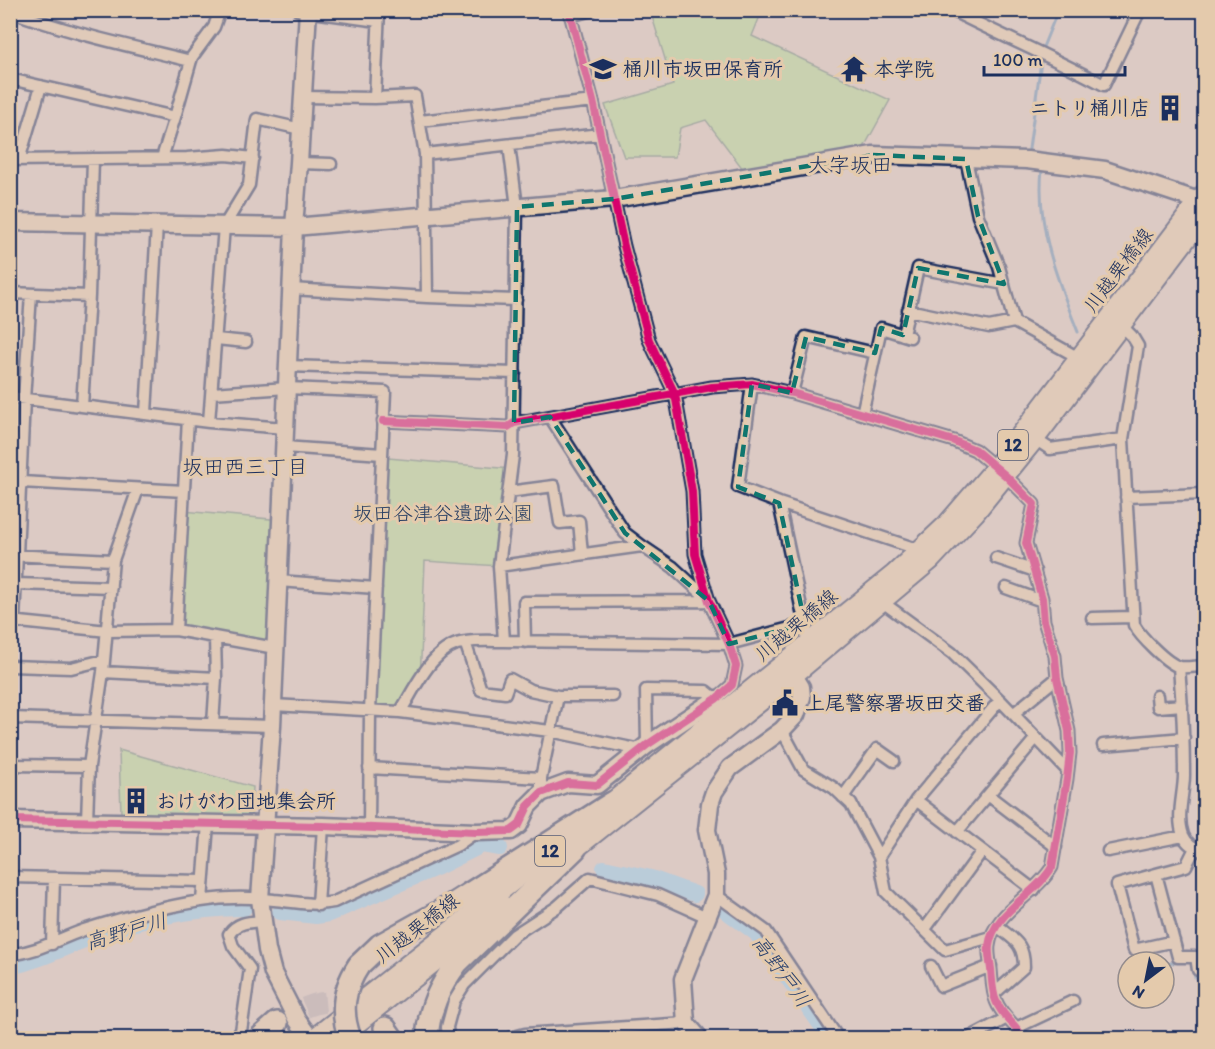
<svg xmlns="http://www.w3.org/2000/svg" width="1215" height="1049" viewBox="0 0 1215 1049" font-family="Itim,'Klee One',sans-serif">
<style>
.green{fill:#b1da98;stroke:#66847b;stroke-width:1.5}
.lines{fill:none;stroke-linecap:round;stroke-linejoin:round}
.stream{stroke:#628eb7;stroke-width:3}
.river{stroke:#91cef2;stroke-width:16}
.highway-tunnel{stroke:#b5abb0;stroke-width:21;stroke-dasharray:21 10;stroke-linecap:butt}
.street-casing{stroke:#1b2f5e;stroke-width:15}
.secondary-casing{stroke:#1b2f5e;stroke-width:21}
.primary-casing{stroke:#1b2f5e;stroke-width:22}
.highway-casing{stroke:#1b2f5e;stroke-width:26}
.street{stroke:#e4caac;stroke-width:10}
.secondary{stroke:#e4caac;stroke-width:16}
.primary{stroke:#e4caac;stroke-width:18}
.highway{stroke:#e4caac;stroke-width:21}
.highway-bridge-casing{stroke:#1b2f5e;stroke-width:26;stroke-linecap:butt}
.highway-bridge{stroke:#e4caac;stroke-width:21}
.cycleway-casing{stroke:#e4caac;stroke-width:11}
.cycleway{stroke:#d6006c;stroke-width:8}
.marked{fill:none;stroke:#0f766e;stroke-width:4.5;stroke-dasharray:12 8;stroke-linejoin:round}
.labels{text-anchor:middle;dominant-baseline:central;stroke-width:6;stroke-linejoin:round;paint-order:stroke}
.shield{fill:#e4caac;stroke:#575e75;stroke-width:1.5}
.shield-label{font-size:18px;font-weight:bold;fill:#1b2f5e}
.poi-label{font-size:20px;font-weight:bold;fill:#1b2f5e;stroke:#e4caac;text-anchor:start}
.street-label{font-size:20px;fill:#1b2f5e;stroke:#e4caac}
.park-label{font-size:20px;fill:#2a4064;stroke:#e4caac}
.neighbourhood-label{font-size:21px;fill:#1b2f5e;stroke:#e4caac}
.water-label{font-size:21px;font-style:italic;fill:#273f6d;stroke:#e4caac}
</style>
<rect width="100%" height="100%" fill="#dccac4"/>
<filter id="ink" filterUnits="userSpaceOnUse"><feTurbulence type="fractalNoise" baseFrequency=".0167" numOctaves="2"/><feDisplacementMap in="SourceGraphic" scale="12" xChannelSelector="R" yChannelSelector="G"/><feConvolveMatrix kernelMatrix="1 2 1 2 8 2 1 2 1" color-interpolation-filters="sRGB"/></filter>
<g filter="url(#ink)">
<path class="green" d="M650 10 762 11 752 36 890 100 863 149 743 169 706 120 680 128 675 157H624L605 105 673 85Z
M10 398 24 400 17 555 10 554Z
M388 458 511 469 499 566 425 561 420 682 400 712 370 711Z
M183 511 281 520 275 648 176 630Z
M119 750 253 787 251 816 121 813Z"/>
<g class="lines">
<path class="stream" d="M1028 156 1043 47 1058 10
M1042 169C1036 227 1057 279 1078 332
M1138 956 1141 962
M1164 966 1171 963 1191 962 1195 977H1204"/>
<path class="river" d="M604 868 651 878 695 894
M726 911 756 933 830 1038
M280 912 316 916 329 914 436 868 482 845 500 848
M10 967C41 960 61 949 89 938 134 920 195 908 244 908"/>
<path class="highway-tunnel" d="M278 1023C306 1005 326 994 360 1009"/>
<g class="street-casing">
<path id="street" d="M298 10 378 21
M569 10 593 101 624 246 649 340 675 394 692 491 695 554 709 601 729 644 736 666 732 685 716 699 706 691 646 690 647 745
M951 10C1002 36 1054 58 1104 85L1140 10
M10 11C69 33 130 46 191 61
M570 16 592 10
M10 79 175 117 162 158
M302 97 375 98 415 96 425 154 427 297 516 300
M375 98 379 10
M175 117 192 57 214 27 220 10
M420 121 593 101
M425 154 600 134
M966 159 978 216 999 267 1014 322
M10 160 187 158 226 155 253 158
M19 160 41 86
M299 163 331 164
M291 289 427 297
M10 293 89 296
M908 310 989 327 1014 322 1079 358
M1122 326 1132 336 1138 346 1123 439 1134 625C1140 636 1167 664 1180 667 1187 668 1197 666 1204 666
M903 335 918 268 1004 284
M216 339 246 342
M287 366 515 373
M752 384 738 487 779 503 809 644
M212 393 287 388 385 392 370 711 369 828
M792 393 806 337 875 353
M10 397 209 422 285 428
M82 406 89 296 93 159
M146 413 157 225
M862 414 881 328 910 337
M550 417 625 533 642 546
M383 421 508 427 514 423 712 387 752 384 792 393 954 441 975 450 1006 476 1034 504 1026 543 1042 598 1044 621 1055 656 1057 678 1069 731 1070 753 1067 779 1052 867C1036 895 993 912 989 946 988 953 990 961 991 969 992 979 992 992 996 1001 1002 1017 1016 1024 1023 1038
M209 422 224 226 249 185 257 119 301 129
M1035 439 1050 449 1123 439
M284 447 382 454
M21 482 184 491
M508 492 554 486 560 523 579 521 582 554
M1126 497 1204 494
M779 503 920 550
M11 555 113 560
M996 558 1035 571
M499 566 642 546 673 567 709 600
M278 581 376 588
M16 584 111 587
M1006 588 1042 601
M881 601 952 653 1000 700 1068 771
M1092 618 1132 617
M10 621 108 631 176 630 275 648
M14 621 24 400 31 294
M176 630 188 419
M504 641 729 644 805 624
M465 642 481 690 505 693 510 679 530 690 558 696 541 778V793
M525 642 524 602 709 601
M10 666 71 668 104 660
M1179 667C1182 703 1184 738 1184 775 1184 794 1176 816 1183 835 1187 845 1195 848 1204 852
M103 672 216 678
M558 696H613
M1157 696 1158 707 1182 705
M273 705 400 712 550 731 641 750
M400 712C416 687 433 645 466 642 478 640 492 641 504 641L499 566 513 455 517 207 509 145
M1013 714 1057 678
M10 718 272 726
M213 724 216 678 215 637
M782 730 803 769 834 788 851 804 879 857
M1103 745 1184 738
M10 765 89 766
M369 768 541 778
M988 795 1056 847
M843 797 877 749 894 761
M916 800 1034 890
M87 820 89 766 103 672 113 560 138 489
M957 832 1036 738
M1195 848 1186 866 1156 874 1178 957H1196L1198 970 1204 969
M1108 851 1183 836
M1156 874 1117 885 1134 950 1174 941
M10 877 203 881
M716 895 766 931 838 1038
M202 901 208 824
M318 905 323 826
M925 929 982 851
M991 937 945 950 886 892 879 857 916 800 1000 700
M52 944 54 878
M10 955C40 951 58 939 84 930 122 918 162 907 201 901 225 897 250 897 274 900 295 902 313 906 334 902L458 845 476 832
M931 966 941 986 991 966
M994 994 1024 967C1024 943 1014 940 998 927
M1016 1028 1073 1001
M235 1038 241 1031 250 969 233 946 229 934C238 922 248 922 262 921
M448 1038 447 1027 454 1001 464 985 514 935 557 907 590 878 658 895 707 917
M510 1038 525 1034 686 1023
M969 1038 1005 1019"/>
</g>
<g class="secondary-casing">
<path id="secondary" d="M308 10 299 163 294 227 272 726 260 899 267 950 273 973 297 1020 310 1038
M10 222 294 227 614 199 873 155 1027 160 1105 170 1199 201
M10 820 323 826 476 832 511 831 519 825 528 806 541 793 568 783 597 785 647 745 716 699
M699 1038 686 1023 683 979 716 895V874L707 830 710 804 714 792 730 768 782 730 796 715 802 697 801 687 788 666"/>
</g>
<g class="primary-casing">
<path id="primary" d="M602 810 894 574 946 525 996 467 1204 194
M564 858 795 674 931 560 975 513 1035 439 1204 216
M314 1038 548 854
M339 1038 505 906"/>
</g>
<g class="highway-casing">
<path id="highway" d="M359 965 380 945 450 906 612 803
M385 1028 392 1038
M260 1038 277 1023
M427 1038C429 1009 439 987 457 963L575 849"/>
</g>
<use href="#street" class="street"/>
<use href="#secondary" class="secondary"/>
<use href="#primary" class="primary"/>
<use href="#highway" class="highway"/>
<g class="highway-bridge-casing">
<path id="highway-bridge" d="M350 1038C340 1012 343 989 359 965"/>
</g>
<use href="#highway-bridge" class="highway-bridge"/>
<g class="cycleway-casing">
<path id="cycleway" d="M383 421 508 427 514 423 712 387 752 384 792 393 954 441 975 450 1006 476 1034 504 1026 543 1042 598 1044 621 1055 656 1057 678 1069 731 1070 753 1067 779 1052 867C1036 895 993 912 989 946 988 953 990 961 991 969 992 979 992 992 996 1001 1002 1017 1016 1024 1023 1038
M10 820 323 826 476 832 511 831 519 825 528 806 541 793 568 783 597 785 647 745 716 699 732 685 736 666 729 644 709 601 695 554 692 491 675 394 649 340 624 246 593 101 569 10"/>
</g>
<use href="#cycleway" class="cycleway"/>
</g>
</g>
<path d="M0 0H1215V1049H0ZM873 155 966 159 978 216 1004 284 918 268 903 335 881 328 875 353 806 337 792 393 752 384 738 487 779 503 805 624 729 644 709 601 625 533 550 417 514 423 517 207 614 199Z" fill="#dccac4" fill-opacity=".55" fill-rule="evenodd"/>
<path class="marked" d="M873 155 966 159 978 216 1004 284 918 268 903 335 881 328 875 353 806 337 792 393 752 384 738 487 779 503 805 624 729 644 709 601 625 533 550 417 514 423 517 207 614 199Z"/>
<defs>
<g id="school-bare" transform="scale(2.07)"><path d="M0-5L7-2L0 1L-7-2ZM-4 1L0 2.5L4 1V4Q0 6-4 4Z" fill="#1b2f5e" stroke="#e4caac" stroke-width="2.5" paint-order="stroke"/></g>
<g id="temple-bare" transform="scale(2.07)"><path d="M0-6L5-2H3V0L6.5 2.5H4V6H1.5V3h-3V6H-4V2.5H-6.5L-3 0V-2H-5Z" fill="#1b2f5e" stroke="#e4caac" stroke-width="2.5" paint-order="stroke"/></g>
<g id="building-bare" transform="scale(2.07)"><path d="M-4-6H4V6H1V3H-1V6H-4ZM-2.5-4.3h1.7v1.8h-1.7ZM.8-4.3h1.7v1.8H.8ZM-2.5-1h1.7V.8h-1.7ZM.8-1h1.7V.8H.8Z" fill="#1b2f5e" stroke="#e4caac" stroke-width="2.5" paint-order="stroke"/></g>
<g id="civic-bare" transform="scale(2.07)"><path d="M-.6-6.5H3V-4.5H.6V-3L4-1V1h2V6H-6V1h2V-1L-.6-3ZM-1.2 2.5V6h2.4V2.5Z" fill="#1b2f5e" stroke="#e4caac" stroke-width="2.5" paint-order="stroke"/></g>
</defs>
<g fill-rule="evenodd">
<use href="#school-bare" x="603" y="69"/>
<use href="#temple-bare" x="854" y="69"/>
<use href="#building-bare" x="1170" y="108"/>
<use href="#civic-bare" x="785" y="703"/>
<use href="#building-bare" x="136" y="801"/>
</g>
<g class="labels">
<g class="shield">
<rect x="998" y="430" width="30" height="30" rx="4.5"/>
<rect x="535" y="836" width="30" height="30" rx="4.5"/>
</g>
<g class="shield-label">
<text x="1013" y="445">12</text>
<text x="550" y="851">12</text>
</g>
<g class="poi-label">
<text x="623" y="69">桶川市坂田保育所</text>
<text x="874" y="69">本学院</text>
<text x="1150" y="108" text-anchor="end">ニトリ桶川店</text>
<text x="805" y="703">上尾警察署坂田交番</text>
<text x="156" y="801">おけがわ団地集会所</text>
</g>
<g class="street-label">
<text transform="translate(1118 270) rotate(-53)">川越栗橋線</text>
<text transform="translate(796 625) rotate(-40)">川越栗橋線</text>
<text transform="translate(417 928) rotate(-38)">川越栗橋線</text>
</g>
<g class="park-label">
<text x="443" y="513">坂田谷津谷遺跡公園</text>
</g>
<g class="neighbourhood-label">
<text x="850" y="164">大字坂田</text>
<text x="245" y="466">坂田西三丁目</text>
</g>
<g class="water-label">
<text transform="translate(126 931) rotate(-16)">高野戸川</text>
<text transform="translate(782 971) rotate(54)">高野戸川</text>
</g>
</g>
<rect width="1215" height="1049" fill="none" stroke="#e4caac" stroke-width="36"/>
<rect x="18" y="18" width="1179" height="1013" fill="none" stroke="#1b2f5e" stroke-width="2" filter="url(#ink)"/>
<g transform="translate(1146 980) rotate(212)"><circle r="28" fill="#e4caac" stroke="#948c8d" stroke-width="1.5"/>
<path d="M0-4.5L10 22L0 15L-10 22Z" fill="#1b2f5e"/>
<text y="-9" font-size="16" font-weight="bold" text-anchor="middle" fill="#1b2f5e">N</text>
</g>
<path d="M984 66v9h141v-9" fill="none" stroke="#1b2f5e" stroke-width="3"/>
<text x="993" y="66" font-size="18" fill="#1b2f5e" stroke="#e4caac" stroke-width="4.5" paint-order="stroke">100 m</text>
</svg>
